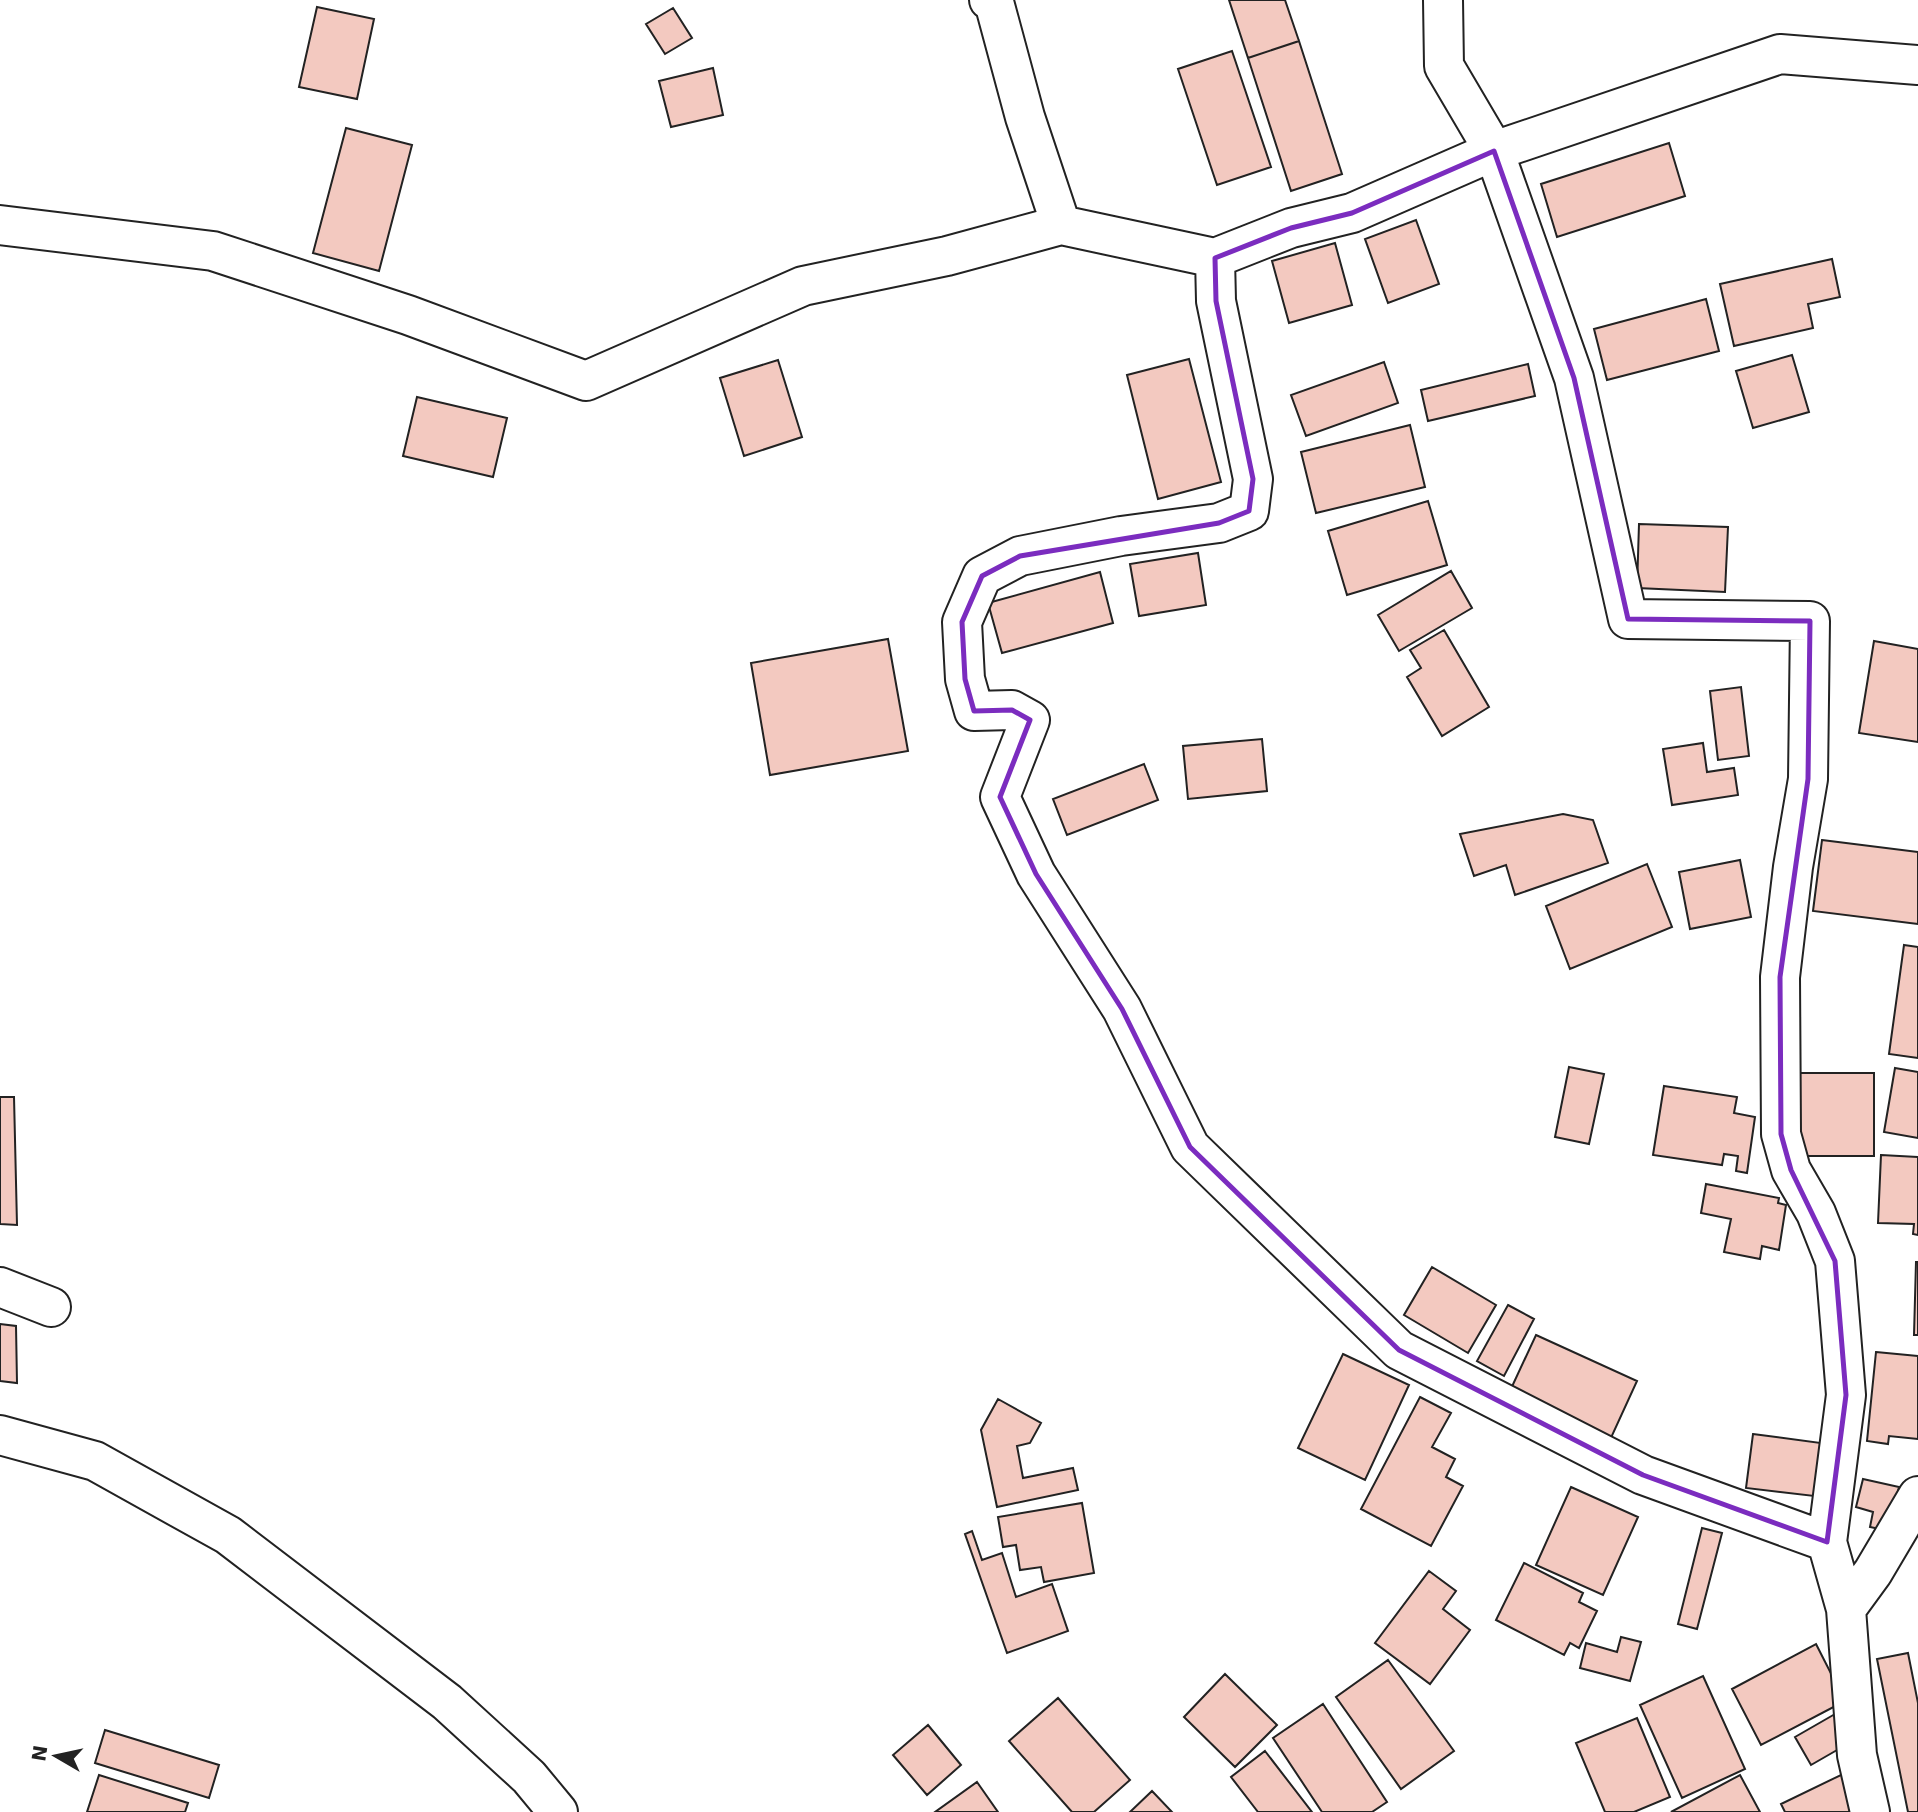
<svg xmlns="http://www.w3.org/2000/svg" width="1918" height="1812" viewBox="0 0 1918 1812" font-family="'DejaVu Sans',sans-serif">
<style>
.building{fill:#f3c9c0;stroke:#222;stroke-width:2}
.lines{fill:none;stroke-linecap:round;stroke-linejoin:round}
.minor-casing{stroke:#222;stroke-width:42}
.minor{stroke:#fff;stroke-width:38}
.marked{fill:none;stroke:#7b2cbf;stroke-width:5;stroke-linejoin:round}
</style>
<rect width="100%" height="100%" fill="#fff"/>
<path class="building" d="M1229 0H1285L1299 41 1248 58Z
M317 7 374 19 357 99 299 87Z
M673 8 692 38 665 54 646 24Z
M1299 41 1342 174 1291 191 1248 58Z
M1232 51 1271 167 1217 185 1178 69Z
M713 68 723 115 671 127 659 81Z
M346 128 412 145 379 271 313 253Z
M1669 143 1685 196 1557 237 1541 184Z
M1416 220 1439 284 1388 303 1365 239Z
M1335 243 1352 305 1289 323 1272 261Z
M1832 259 1840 297 1808 304 1813 328 1734 346 1720 284Z
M1706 299 1719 351 1607 380 1594 329Z
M1792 355 1809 412 1753 428 1736 371Z
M1189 359 1221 482 1158 499 1127 375Z
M778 360 802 437 744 456 720 378Z
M1384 362 1398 403 1306 436 1291 395Z
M1528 364 1535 396 1428 421 1421 390Z
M417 397 507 418 493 477 403 456Z
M1410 425 1425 487 1316 513 1301 452Z
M1428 501 1447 565 1347 595 1328 531Z
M1639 524 1728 527 1725 592 1637 588Z
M1198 553 1206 605 1139 616 1130 564Z
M1451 571 1472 608 1399 651 1378 615Z
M1100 572 1113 623 1002 653 988 603Z
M1444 630 1489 707 1442 736 1407 677 1421 668 1410 650Z
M888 639 908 751 770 775 751 663Z
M1874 641 1918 649V742L1859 733Z
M1741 687 1749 756 1718 760 1710 691Z
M1262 739 1267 791 1188 799 1183 746Z
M1703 743 1707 772 1734 768 1738 795 1672 805 1663 749Z
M1144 764 1158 800 1067 835 1053 799Z
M1563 814 1593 820 1608 863 1515 895 1506 865 1474 876 1460 834Z
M1822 840 1918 852V924L1813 911Z
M1740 860 1751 917 1690 929 1679 872Z
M1647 864 1672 927 1570 969 1546 906Z
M1904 945 1918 947V1058L1889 1054Z
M1569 1067 1604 1074 1589 1144 1555 1137Z
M1895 1068 1918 1072V1138L1884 1132Z
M1798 1073H1874V1156H1797Z
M1664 1086 1737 1097 1734 1113 1755 1117 1747 1173 1736 1171 1738 1156 1724 1154 1722 1165 1653 1155Z
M0 1097H14L17 1225 0 1224Z
M1881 1155 1918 1157V1235L1913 1234 1914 1224 1878 1223Z
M1706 1184 1779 1198 1778 1203 1786 1205 1779 1250 1762 1246 1760 1259 1724 1252 1731 1219 1701 1213Z
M1916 1262H1918V1335H1914Z
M1432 1267 1496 1305 1468 1353 1404 1315Z
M1508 1305 1534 1319 1504 1376 1477 1361Z
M0 1324 16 1326 17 1383 0 1381Z
M1536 1335 1637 1381 1610 1440 1509 1393Z
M1876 1352 1918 1356V1439L1889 1436 1888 1444 1867 1441Z
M1343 1354 1409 1385 1365 1480 1298 1448Z
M1420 1397 1451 1413 1432 1447 1455 1459 1446 1477 1463 1486 1431 1546 1361 1509Z
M998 1399 1041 1423 1030 1443 1017 1446 1023 1478 1073 1468 1078 1490 997 1507 981 1430Z
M1753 1434 1821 1443 1814 1496 1746 1488Z
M1863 1479 1899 1487 1889 1531 1870 1527 1873 1512 1856 1507Z
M1571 1487 1638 1517 1603 1595 1536 1565Z
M1082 1503 1094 1573 1044 1582 1041 1567 1020 1570 1016 1545 1003 1547 998 1517Z
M1702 1528 1722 1533 1697 1629 1678 1624Z
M972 1531 982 1560 1002 1553 1016 1597 1052 1584 1068 1631 1007 1653 965 1534Z
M1524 1563 1583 1593 1579 1602 1597 1611 1579 1648 1570 1643 1564 1655 1496 1620Z
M1429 1571 1456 1591 1443 1609 1470 1630 1430 1684 1375 1643Z
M1621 1637 1641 1642 1630 1681 1580 1668 1586 1643 1617 1652Z
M1816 1644 1845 1701 1761 1745 1732 1689Z
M1908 1653 1918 1703V1812H1908L1877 1659Z
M1388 1660 1454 1751 1401 1789 1336 1697Z
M1225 1674 1277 1725 1235 1767 1184 1717Z
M1703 1676 1745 1769 1682 1798 1640 1705Z
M1058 1698 1130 1780 1094 1812H1072L1009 1741Z
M1323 1704 1387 1802 1372 1812H1322L1273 1738Z
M1835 1714 1851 1742 1811 1765 1795 1737Z
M1637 1718 1670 1797 1634 1812H1605L1576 1743Z
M928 1725 961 1765 927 1795 893 1755Z
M105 1730 219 1765 209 1798 95 1763Z
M1265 1751 1312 1812H1258L1231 1777Z
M1843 1774 1861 1812H1785L1781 1804Z
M99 1775 188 1803 185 1812H87Z
M1740 1775 1760 1812H1671Z
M977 1782 998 1812H935Z
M1152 1791 1172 1812H1130Z"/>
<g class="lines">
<g class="minor-casing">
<path id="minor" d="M989 0 994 2 1025 117 1061 225 1215 258 1291 228 1352 213 1494 151 1780 54 1918 65
M1443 0 1444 66 1494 151 1574 378 1628 619 1810 621 1808 779 1793 867 1780 977 1781 1134 1791 1170 1816 1213 1835 1261 1846 1395 1827 1542 1846 1609 1857 1755 1870 1812
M0 225 213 251 408 315 586 381 803 286 947 256 1061 225
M1215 258 1216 301 1253 479 1249 511 1219 523 1121 536 1020 556 982 576 962 622 965 679 974 711 1012 710 1030 720 1000 797 1036 874 1122 1009 1190 1147 1399 1350 1643 1475 1827 1542
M0 1287 51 1307
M0 1435 95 1461 228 1535 447 1702 529 1777 558 1812
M1846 1609 1873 1572 1918 1496"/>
</g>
<use href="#minor" class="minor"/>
</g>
<path class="marked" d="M1494 151 1574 378 1628 619 1810 621 1808 779 1780 977 1781 1134 1791 1170 1835 1261 1846 1395 1827 1542 1643 1475 1399 1350 1190 1147 1122 1009 1036 874 1000 797 1030 720 1012 710 974 711 965 679 962 622 982 576 1020 556 1219 523 1249 511 1253 479 1216 301 1215 258 1291 228 1352 213Z"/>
<g transform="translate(56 1756) rotate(279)" stroke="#ffffff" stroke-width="5" paint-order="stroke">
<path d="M0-5L12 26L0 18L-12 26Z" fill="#222222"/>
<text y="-10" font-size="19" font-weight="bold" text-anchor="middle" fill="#222222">N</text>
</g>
</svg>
